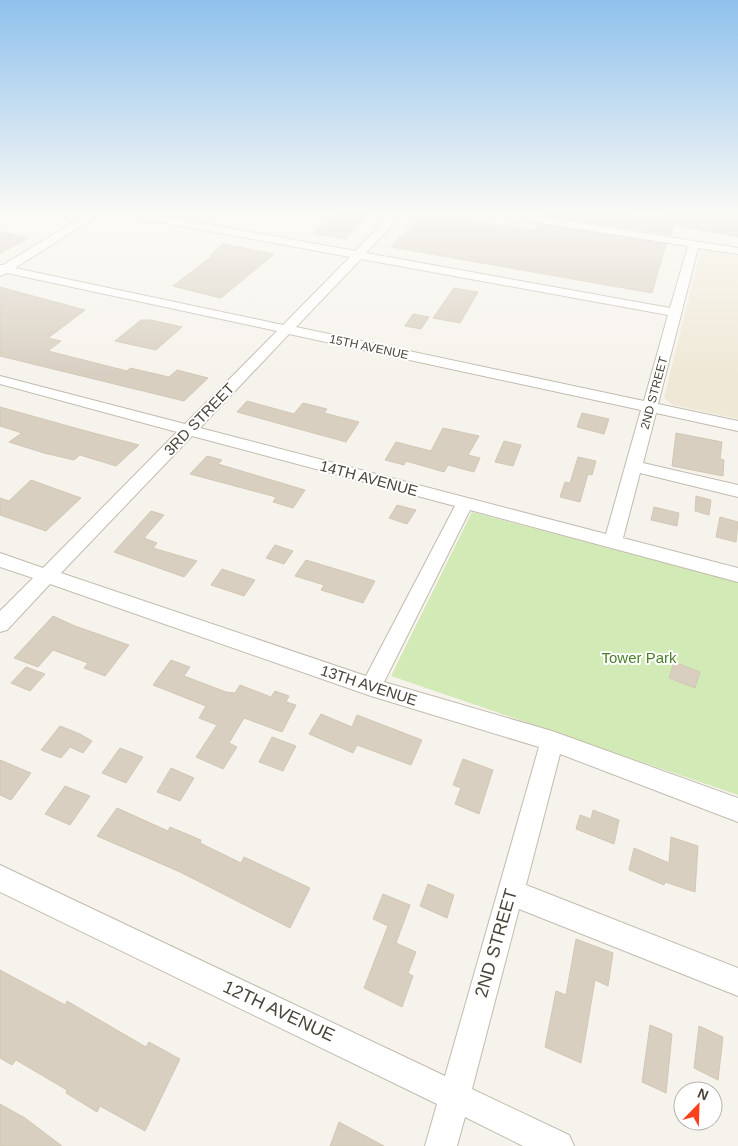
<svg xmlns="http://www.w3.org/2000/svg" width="738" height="1146" viewBox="0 0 738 1146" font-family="Helvetica,sans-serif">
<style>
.education{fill:#efe8d6}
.green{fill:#d2eab5}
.building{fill:#d8cfc1;stroke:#d3c7b4}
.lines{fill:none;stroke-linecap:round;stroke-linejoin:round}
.minor-casing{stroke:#c2bbae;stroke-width:2}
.minor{fill:#fff;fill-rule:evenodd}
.labels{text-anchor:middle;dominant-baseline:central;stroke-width:4;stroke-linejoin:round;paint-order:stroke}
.far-street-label{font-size:12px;fill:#4b4439;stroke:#fff}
.street-label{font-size:15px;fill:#4b4439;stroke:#fff}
.park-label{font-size:15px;fill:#4a7f2a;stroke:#fff}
.near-street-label{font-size:18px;fill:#4b4439;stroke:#fff}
</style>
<rect width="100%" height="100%" fill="#f6f3ec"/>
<path class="education" d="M709 251 738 256V419L673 405 664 398 700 253Z"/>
<path class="green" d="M472 512 738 582V795L391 676Z"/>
<path class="building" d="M334 214H368L346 239 313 234Z
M539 214H624L658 219V214H738V237L674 225 670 235Z
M420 217 442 221 445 217 469 220 537 231V224L666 244 652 293 391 247Z
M0 231 28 238 0 254Z
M223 244 274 254 221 298 173 286 212 256 210 255Z
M0 287 85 310 48 338 61 341 48 351 127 371 130 368 169 377 177 370 208 378 184 401 0 356Z
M454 288 478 292 460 323 433 318Z
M413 314 429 317 421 329 405 326Z
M141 320H151L182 327 156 350 115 341Z
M247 401 294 414 303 403 327 409 324 413 359 422 346 442 237 412Z
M0 407 86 431 139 445 116 466 80 455 74 460 44 453 9 442 22 433 0 426Z
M582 413 609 419 604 434 577 427Z
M443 428 479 436 468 455 480 458 474 472 448 465 444 472 406 461 404 465 385 460 396 442 431 451Z
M676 433 722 442 720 459 724 460 723 476 672 466Z
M504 441 521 445 513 466 495 462Z
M207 456 222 460 218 464 305 490 293 508 273 502 276 497 190 474Z
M578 457 596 461 592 475 588 474 580 502 560 497 565 482 570 483Z
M31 480 81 498 46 531 0 515V498L9 501Z
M696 496 711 500 709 515 695 511Z
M397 505 416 510 407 524 389 518Z
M654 507 679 513 677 526 651 520Z
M151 511 164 515 144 538 157 543 153 548 197 561 184 577 114 552Z
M720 517 738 522 736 542 716 537Z
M275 545 293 551 284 564 266 558Z
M306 560 375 581 363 603 321 590 324 585 295 576Z
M222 569 255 580 244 596 211 585Z
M53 616 75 626 129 645 105 676 84 668 88 663 53 650 38 667 14 658Z
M171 660 190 667 184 676 226 692 235 693 240 685 271 697 275 691 289 696 286 702 296 705 282 732 244 718 229 743 237 747 223 769 196 757 217 725 199 718 206 706 153 685Z
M674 662 700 672 695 688 669 678Z
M26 667 45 674 30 691 11 683Z
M321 714 352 727 357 715 422 740 411 765 357 745 353 753 309 734Z
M60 726 80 734 92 741 83 753 70 747 61 758 41 750Z
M272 737 296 746 283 771 259 762Z
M120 748 143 757 126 783 102 773Z
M463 759 493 770 479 814 455 804 461 788 453 785Z
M0 760 31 773 11 800 0 795Z
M171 768 194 778 180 801 157 792Z
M65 786 90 796 70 825 45 814Z
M117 808 168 831 170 827 201 840 200 843 241 863 244 857 310 888 290 928 180 872 97 836Z
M593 810 619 820 614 844 576 829 580 815 591 819Z
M671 837 698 846 695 892 665 882 664 885 629 870 634 848 669 863Z
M428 884 454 895 447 918 420 906Z
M383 894 410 905 396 943 416 952 408 973 413 976 402 1007 364 988 388 926 373 919Z
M576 939 613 953 608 986 595 980 581 1063 545 1047 556 991 566 995Z
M0 970 65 1005 67 1001 146 1047 149 1042 180 1059 145 1131 100 1106 97 1112 66 1093 67 1090 16 1060 12 1065 0 1058Z
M650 1025 672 1034 666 1093 642 1082Z
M699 1026 723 1037 718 1080 694 1068Z
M0 1104 25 1118 62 1146H0Z
M339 1122 384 1146H330Z"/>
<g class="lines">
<g class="minor-casing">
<path id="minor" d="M87 214H100L15 268 283 325 350 257 133 217 128 214H152L355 251 392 214H403L366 253 670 308 688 246 503 217 498 214H525L738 248V254L698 248 658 404 738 421V431L656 413 643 463 738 485V497L640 473 623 538 738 568V582L470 510 384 682 552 731 738 798V822L560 754 526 885 738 968V996L519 909 472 1089 569 1135 574 1146H523L465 1117 457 1146H425L437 1104 0 892V865L445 1076 539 747 371 696 50 584 7 630 0 632V611L33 578 0 567V553L43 568 177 432 0 384V376L185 424 277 331 7 273 0 276V265H3ZM361 259 668 315 644 401 296 327ZM289 334 641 410 606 534 200 428ZM192 436 455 506 366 676 61 573Z"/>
</g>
<use href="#minor" class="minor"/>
</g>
<linearGradient id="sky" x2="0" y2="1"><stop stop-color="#8fc1ec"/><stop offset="0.57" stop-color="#fbfaf6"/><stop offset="1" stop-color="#fbfaf6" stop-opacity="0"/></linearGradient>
<rect width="738" height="375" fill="url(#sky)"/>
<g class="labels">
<g class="far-street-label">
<text transform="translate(369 347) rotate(12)">15TH AVENUE</text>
<text transform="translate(654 393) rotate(-75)">2ND STREET</text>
</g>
<g class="street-label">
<text transform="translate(199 419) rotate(-46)">3RD STREET</text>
<text transform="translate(369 478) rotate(15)">14TH AVENUE</text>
<text transform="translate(369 685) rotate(18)">13TH AVENUE</text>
</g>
<g class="park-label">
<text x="639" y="657">Tower Park</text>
</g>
<g class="near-street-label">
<text transform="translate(496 943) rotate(-74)">2ND STREET</text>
<text transform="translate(279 1011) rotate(25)">12TH AVENUE</text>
</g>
</g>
<g transform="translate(698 1106) rotate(23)"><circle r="24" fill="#ffffff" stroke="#b7b4b0"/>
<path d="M0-4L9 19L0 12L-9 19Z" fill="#fc3f1d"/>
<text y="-8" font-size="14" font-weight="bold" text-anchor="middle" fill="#4b4439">N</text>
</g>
</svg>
